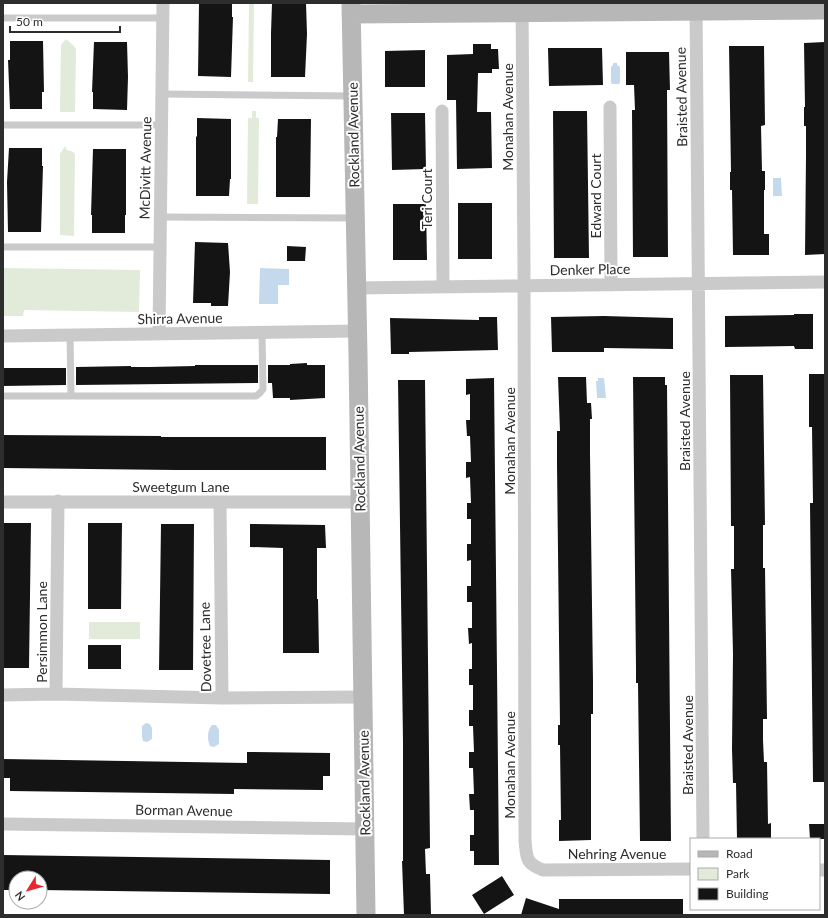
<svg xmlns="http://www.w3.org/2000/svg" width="828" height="918" viewBox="0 0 828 918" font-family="Lato,sans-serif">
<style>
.green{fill:#e2ebd9}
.water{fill:#c4daec}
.building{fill:#141414}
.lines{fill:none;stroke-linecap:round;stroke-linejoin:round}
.lane{stroke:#cacaca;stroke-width:7}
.street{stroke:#cacaca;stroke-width:13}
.secondary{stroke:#b7b7b7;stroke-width:19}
.labels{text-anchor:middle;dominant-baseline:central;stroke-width:4;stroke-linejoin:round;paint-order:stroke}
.street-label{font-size:14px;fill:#2d2d2d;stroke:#fff}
</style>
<rect width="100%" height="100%" fill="#fff"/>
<path class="green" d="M249 3H254L253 82H248Z
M66 39 74 46 76 49 75 112H60L61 45Z
M252 111H256V118H259L258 204H247L248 118H252Z
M65 146 67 150 73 152 75 154 74 236 60 235V154Z
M3 268 140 270 139 312 24 310 23 316H3Z
M89 622H140V639H89Z"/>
<path class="water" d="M613 63H617V65L620 67V82L619 84H612L611 82V67L613 65Z
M773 178H781L782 196H773Z
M260 268 289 269V285H278V304H259Z
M598 378H604L606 398H597L596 381H598Z
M146 723 150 724 152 728V739L147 742 143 741 142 737V726Z
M212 725H216L219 730V744L214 747 210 746C207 740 207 730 212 725Z"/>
<path class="building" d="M199 3H232V17H233L231 77 198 76Z
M272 3H306L307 34 305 77H271V33Z
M10 41H43L44 92H42V109H10L8 60H10Z
M94 42H127L128 77 127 110 93 109V92H92Z
M825 42V254L805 255 806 156V126H804V107H805L804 43Z
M473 44H491V49H498L499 69H492V73H478L477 112H491L492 168 457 169 456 100H447V55L473 54Z
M729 46H764L765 125 761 126 762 171H765V190H764V234H769V255H733L732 190H730V172H731Z
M548 48H602L603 85 549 86Z
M425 50V87H385V51Z
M626 52H669L670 90H667L668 257H633L632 110H635L634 85H626Z
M553 111H587L589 258H554Z
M391 113H425L426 169 392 170Z
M197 118 231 119V179H230L229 196H196V136L197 137Z
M278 119H311L310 197H276V137H277Z
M9 148H42V166H43L41 232H8L7 182Z
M93 149H126V215H125V233H92V215H91Z
M458 203H492V259H458Z
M393 204H426L427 260H393Z
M195 242 228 243 230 272 228 306H211V303H193Z
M287 246 306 247 305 261H287Z
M794 314H813V349H795L794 346 725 347V316L794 315Z
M604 316 673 318V349L604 348V352H552L551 317Z
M479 317H497L498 350 409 352V354H391L390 318 479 320Z
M307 363V365H325V398L290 400V398H273L272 383H268V365H290V364Z
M195 365H258V383L76 385V367L131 366V367H149L195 366Z
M3 368H66V385L3 386Z
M809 374H825V782H813L810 503H813L812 427H809Z
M730 375H763L765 525H763V568H765L767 719H763V740L764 762H767L768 824 771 823V839H737L736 783H733L732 749 733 654 731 569H734V526H731Z
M558 377H586L587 403H591L592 419H590V453L593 682V714H591V840L559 841V820H561L560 745H558V725H560L557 465V431H560Z
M633 377H665V385H667L671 841H640L638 683H636V668Z
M494 378 499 865H474V851H470V835H474V810H470L469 794H474L473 768H469V752H474L473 726H469V710H473V685H469V669H472V643L469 644 468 628H472V602H467V586H471V560L467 561V544H471V519H467V503H471L470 477 466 478V462H471L470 436H467L466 420H470V394L466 395V379Z
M398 380H425L430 848 425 849 426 874H430L431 915H404L402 861H403V741Z
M3 435 161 436V437H326V470H176L3 468Z
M3 523H31L29 668H3Z
M88 523H122L121 609H88Z
M161 524H194L193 670H159Z
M250 524 325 525 326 548H317V599H318L319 653H283V548L250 547Z
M88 645H121V669H88Z
M247 752 330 753V776H323V790L234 789V794L10 791V778H3V759L247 763Z
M809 824H825V839H810Z
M3 855 330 860V894L40 890V878H16V890H3Z
M502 876 514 895 484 914 472 895Z
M526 898 559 909V899H683V915H521Z"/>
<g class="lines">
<path class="lane" d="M3 18H163
M162 94 352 96
M3 125H162
M161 217 354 218
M3 247H160
M70 335 71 396
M3 396H256L260 393 263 389 262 333"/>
<path class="street" d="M522 3 524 267 525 841C527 858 525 863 543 870L691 869
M696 3 703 839
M610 107 611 285
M442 111 443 287
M356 288 825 282
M159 334 163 3
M3 336 357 331
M3 502H360
M220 502 222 698
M56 694 58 501
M3 695 56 694 222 698 363 697
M3 824 365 829
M819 870H825"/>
<path class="secondary" d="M351 3 358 354 366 915
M351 14 825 10"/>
</g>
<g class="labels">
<g class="street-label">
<text transform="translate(681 97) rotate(-91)">Braisted Avenue</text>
<text transform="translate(507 117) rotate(-90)">Monahan Avenue</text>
<text transform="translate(353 135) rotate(-91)">Rockland Avenue</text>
<text transform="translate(145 168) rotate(-89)">McDivitt Avenue</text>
<text transform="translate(595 196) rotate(-90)">Edward Court</text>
<text transform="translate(426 199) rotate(-90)">Teri Court</text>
<text transform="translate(590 269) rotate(-1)">Denker Place</text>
<text transform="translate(180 318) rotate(-1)">Shirra Avenue</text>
<text transform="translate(684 421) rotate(-90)">Braisted Avenue</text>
<text transform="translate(509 441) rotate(-90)">Monahan Avenue</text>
<text transform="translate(359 459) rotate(-91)">Rockland Avenue</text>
<text x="181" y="486">Sweetgum Lane</text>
<text transform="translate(41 632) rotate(-90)">Persimmon Lane</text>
<text transform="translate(205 647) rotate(-91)">Dovetree Lane</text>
<text transform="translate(687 745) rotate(-90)">Braisted Avenue</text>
<text transform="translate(509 765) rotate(-90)">Monahan Avenue</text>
<text transform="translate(364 783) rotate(-91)">Rockland Avenue</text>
<text transform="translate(184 810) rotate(1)">Borman Avenue</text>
<text x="617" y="853">Nehring Avenue</text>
</g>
</g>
<rect width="828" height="918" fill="none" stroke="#2d2d2d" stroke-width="8"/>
<rect x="690" y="838" width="130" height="72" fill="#ffffff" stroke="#ababab"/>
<rect x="698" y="851" width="20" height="6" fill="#b7b7b7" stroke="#ababab"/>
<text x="726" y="858" font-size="12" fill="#2d2d2d">Road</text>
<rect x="698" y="868" width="20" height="12" fill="#e2ebd9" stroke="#ababab"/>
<text x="726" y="878" font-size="12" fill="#2d2d2d">Park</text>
<rect x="698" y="888" width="20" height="12" fill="#141414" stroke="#ababab"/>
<text x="726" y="898" font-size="12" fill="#2d2d2d">Building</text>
<g transform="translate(28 890) rotate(233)"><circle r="19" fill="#ffffff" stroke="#ababab"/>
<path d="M0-3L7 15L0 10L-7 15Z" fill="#ea282c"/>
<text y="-6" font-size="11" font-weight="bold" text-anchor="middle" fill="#2d2d2d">N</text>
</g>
<path d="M10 26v6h110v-6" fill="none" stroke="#2d2d2d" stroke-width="2"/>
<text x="16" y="26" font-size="12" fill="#2d2d2d" stroke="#ffffff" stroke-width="3" paint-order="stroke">50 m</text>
</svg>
